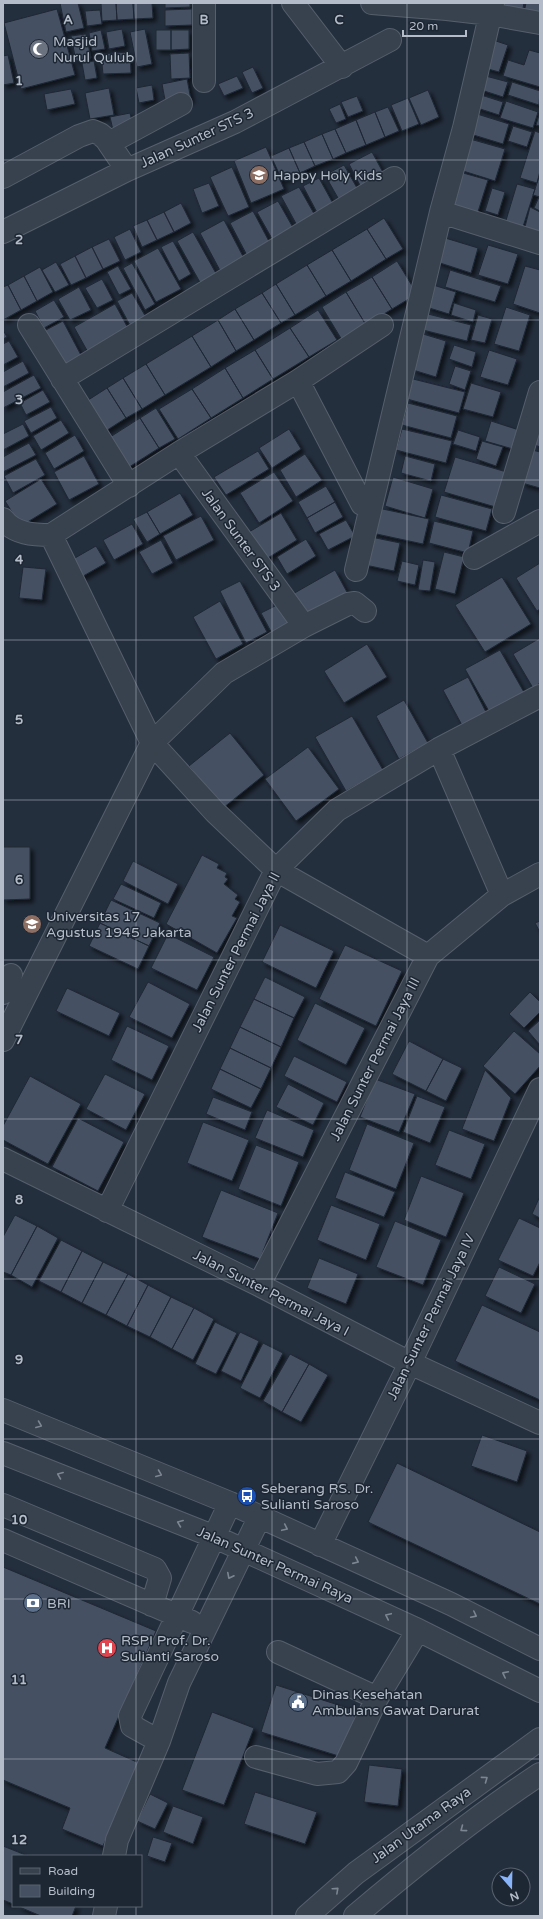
<svg xmlns="http://www.w3.org/2000/svg" width="543" height="1919" viewBox="0 0 543 1919" font-family="'Varela Round',sans-serif">
<style>
.building{fill:#455162;stroke:#1f2835;filter:url(#shadow)}
.lines{fill:none;stroke-linecap:round;stroke-linejoin:round}
.minor-casing{stroke:#565f6c;stroke-width:24}
.minor{stroke:#38414e;stroke-width:22}
.oneway{stroke:#7c8592}
.grid{fill:none;stroke:#b4bcc9;stroke-width:1;stroke-opacity:0.55}
.labels{text-anchor:middle;dominant-baseline:central;stroke-width:3;stroke-linejoin:round;paint-order:stroke}
.poi-label{font-size:14px;fill:#b4bcc9;stroke:#1d2633;text-anchor:start}
.street-label{font-size:14px;fill:#b4bcc9;stroke:#1d2633}
.grid-label{font-size:13px;text-anchor:middle;font-weight:bold;fill:#b4bcc9;stroke:#1d2633;stroke-width:3;stroke-linejoin:round;paint-order:stroke}
</style>
<defs>
<filter id="shadow"><feDropShadow dx="3.5" dy="3.5" stdDeviation="2" flood-color="#0009"/></filter>
</defs>
<rect width="100%" height="100%" fill="#242f3e"/>
<path class="building" d="M60 3H78L84 28 66 32Z
M101 3H116L117 20 102 21Z
M116 3H133L134 19 117 20Z
M133 3H152L153 18 134 19Z
M165 3H190V7L165 8Z
M499 3H524L521 18Z
M526 3H540V22L523 18Z
M57 9 75 75 21 89 4 23Z
M192 9V25L165 26V10Z
M100 10 102 24 87 26 85 11Z
M122 29 125 46 109 49 106 32Z
M145 29 152 64 137 67 130 32Z
M101 30 105 49 92 51 89 33Z
M156 30H171V50H156Z
M171 30H189V49L171 50Z
M86 34 91 58 76 61 71 36Z
M490 39 508 45 499 72 481 67Z
M529 50 540 53V87L503 76 508 60 524 65Z
M130 52 131 73 103 74 101 54Z
M189 53 190 78 171 79 170 54Z
M8 55 14 83 3 85V56Z
M94 61 97 78 85 80 82 63Z
M253 67 263 88 252 93 242 72Z
M482 75 508 82 503 97 478 89Z
M237 76 243 88 224 96 218 84Z
M187 79 191 100 166 105 162 84Z
M512 82 540 91 539 105 508 95Z
M152 85 154 100 139 103 136 88Z
M109 88 114 115 90 119 85 93Z
M71 89 75 104 47 110 44 94Z
M428 90 439 117 421 125 409 98Z
M478 94 503 102 499 115 474 107Z
M357 96 363 111 348 117 341 102Z
M408 98 419 124 402 131 391 105Z
M506 101 538 112 533 128 500 118Z
M340 104 346 119 336 123 329 109Z
M388 107 399 131 385 137 375 112Z
M375 112 385 137 366 145 356 120Z
M540 112V126L536 125Z
M130 113 133 126 113 130 110 117Z
M474 113 509 124 503 144 467 133Z
M356 120 366 145 346 153 335 129Z
M513 126 532 132 527 147 508 141Z
M335 129 346 153 333 159 322 134Z
M535 131 540 133V171L537 183 520 178Z
M322 134 333 159 315 166 304 142Z
M470 139 505 149 495 181 460 170Z
M304 142 315 166 300 173 289 148Z
M266 147 284 189 251 203 234 161Z
M289 148 300 173 282 180 271 156Z
M372 152 386 178 363 191 349 164Z
M344 165 361 195 342 205 325 175Z
M232 167 249 207 228 216 210 177Z
M463 173 488 180 476 218 451 210Z
M540 174V197L533 195Z
M319 178 336 209 320 218 303 186Z
M209 183 219 206 202 213 193 189Z
M517 184 535 189 521 233 504 227Z
M299 187 317 219 299 229 281 196Z
M492 188 505 192 498 215 485 211Z
M539 197 540 198V211L534 208Z
M278 201 296 233 275 244 257 212Z
M181 203 191 223 174 232 164 212Z
M530 207 540 212V241L523 235Z
M253 211 273 249 250 261 230 223Z
M164 212 174 232 157 240 147 220Z
M384 218 403 249 386 259 367 229Z
M147 220 157 240 142 247 133 226Z
M224 220 247 264 223 276 200 233Z
M130 229 141 252 125 260 114 237Z
M367 229 386 259 351 281 332 250Z
M193 232 218 277 202 286 177 241Z
M442 237 478 248 471 273 434 261Z
M109 239 120 261 103 269 92 247Z
M173 241 191 274 179 281 161 247Z
M488 245 518 254 508 284 478 275Z
M92 247 103 269 86 278 75 256Z
M158 248 181 289 156 302 134 261Z
M332 250 351 281 326 296 307 265Z
M75 256 86 278 71 285 60 264Z
M397 261 417 294 392 309 372 277Z
M56 262 69 285 55 292 42 270Z
M132 263 155 304 145 310 123 268Z
M307 265 326 296 295 315 276 284Z
M118 266 131 289 119 295 107 272Z
M525 266 540 270V313L513 304Z
M40 267 53 292 37 301 24 276Z
M450 270 501 286 495 302 445 287Z
M24 276 37 301 21 310 8 285Z
M372 277 392 309 366 325 346 292Z
M102 279 113 300 97 308 85 288Z
M276 284 295 315 281 323 262 293Z
M8 285 21 310 3 320V287Z
M433 285 456 292 449 314 426 307Z
M79 287 91 310 70 320 58 299Z
M346 292 366 325 342 340 322 307Z
M132 293 147 319 131 327 117 301Z
M262 293 281 323 254 340 235 309Z
M54 300 64 317 44 328 35 311Z
M454 303 476 310 473 322 451 315Z
M115 304 130 332 89 354 74 327Z
M506 307 530 315 519 351 494 344Z
M235 309 254 340 236 351 218 320Z
M318 310 337 340 309 357 290 328Z
M428 314 471 325 467 341 423 330Z
M478 315 492 319 485 343 471 340Z
M218 320 236 351 211 367 192 336Z
M63 321 83 359 65 368 44 331Z
M290 328 309 357 273 379 255 350Z
M3 330 7 337 3 339Z
M423 334 446 341 436 377 413 370Z
M192 336 211 367 165 395 146 364Z
M9 341 18 357 3 365V344Z
M454 345 476 352 472 367 449 359Z
M255 350 273 379 243 398 225 368Z
M489 350 517 359 508 385 480 377Z
M23 361 29 373 3 387V372Z
M146 364 165 395 142 409 123 378Z
M455 366 471 371 465 390 449 384Z
M225 368 243 398 211 418 192 389Z
M34 375 41 388 3 408V392Z
M123 378 142 409 126 418 107 388Z
M413 379 465 392 459 413 407 399Z
M471 383 501 392 493 417 463 409Z
M107 388 126 418 101 434 82 404Z
M192 389 211 418 178 439 159 409Z
M43 390 50 402 26 415 20 403Z
M408 403 457 416 451 438 402 425Z
M51 407 57 418 31 433 24 421Z
M156 408 175 439 159 448 140 418Z
M140 418 159 448 126 469 107 439Z
M61 420 69 433 41 450 33 436Z
M491 421 519 430 513 449 485 441Z
M23 424 29 436 3 450V434Z
M289 429 301 449 272 468 259 448Z
M402 429 452 441 446 463 396 450Z
M458 430 480 437 476 451 453 444Z
M540 430V447L535 445Z
M75 435 84 451 54 469 45 453Z
M482 441 503 447 496 466 476 459Z
M29 443 36 455 3 472V457Z
M532 450 540 452V488L522 483Z
M258 451 269 469 226 495 214 477Z
M305 454 322 480 296 497 280 470Z
M84 456 99 484 69 500 54 472Z
M405 456 435 464 431 481 401 473Z
M455 457 510 473 499 508 444 492Z
M36 459 45 475 13 493 4 476Z
M274 472 293 501 259 523 240 493Z
M393 477 433 489 425 518 385 506Z
M41 479 57 504 21 526 5 501Z
M326 486 335 502 307 518 298 502Z
M180 493 193 515 160 534 147 512Z
M441 495 492 509 486 531 435 517Z
M335 502 343 517 315 533 307 518Z
M378 508 429 519 423 544 372 533Z
M147 512 160 534 147 542 133 519Z
M281 513 297 540 266 559 249 532Z
M201 516 214 540 176 560 163 536Z
M346 520 355 536 328 550 319 534Z
M434 521 473 531 468 553 429 543Z
M132 524 143 544 114 560 103 540Z
M371 537 400 543 394 571 365 565Z
M306 539 316 556 287 574 277 557Z
M161 540 173 563 152 574 139 552Z
M96 546 106 563 78 579 68 562Z
M444 552 464 557 455 594 435 589Z
M423 560 435 562 430 591 418 590Z
M402 561 419 565 415 585 397 581Z
M540 563V609L537 611 516 578Z
M23 567 46 569 42 600 19 598Z
M335 570 348 594 304 619 291 595Z
M502 577 531 624 485 652 455 605Z
M240 581 267 632 246 643 220 591Z
M220 601 243 644 216 659 193 617Z
M281 603 294 629 275 639 261 613Z
M540 638V683L533 688 513 654Z
M367 644 387 677 344 703 324 671Z
M500 650 525 694 490 713 465 669Z
M468 677 487 714 463 727 443 690Z
M404 700 428 743 399 759 376 716Z
M352 716 383 770 346 791 315 737Z
M230 733 264 775 223 808 189 766Z
M308 747 339 789 296 821 265 779Z
M3 847H30V899L3 900Z
M202 855 219 864 217 868 227 873 225 877 228 879 224 884 238 895 235 899 240 902 232 916 237 918 217 953 166 924Z
M133 861 178 884 168 904 123 881Z
M121 884 161 903 154 918 113 899Z
M111 900 160 923 149 946 100 923Z
M540 921V932L535 923Z
M100 923 149 946 138 969 89 946Z
M280 925 334 951 316 988 262 962Z
M168 934 214 957 197 990 151 968Z
M345 945 402 971 376 1026 319 999Z
M265 977 305 997 294 1018 254 999Z
M148 982 190 1004 172 1038 129 1017Z
M67 988 120 1013 109 1036 56 1011Z
M530 992 540 1002V1012L524 1028 509 1014Z
M254 999 294 1018 281 1047 240 1027Z
M315 1003 365 1028 346 1065 297 1040Z
M540 1020V1045L528 1031Z
M127 1026 169 1046 152 1080 111 1060Z
M240 1027 281 1047 271 1068 230 1048Z
M514 1031 540 1054V1066L515 1094 483 1066Z
M409 1041 443 1059 426 1091 392 1074Z
M230 1048 271 1068 261 1089 220 1069Z
M294 1056 347 1082 337 1102 284 1076Z
M443 1059 462 1068 446 1101 426 1091Z
M220 1069 261 1089 251 1108 211 1089Z
M485 1070 511 1098 494 1141 462 1129Z
M105 1074 145 1094 126 1130 86 1109Z
M30 1076 81 1104 48 1164 3 1140V1126Z
M375 1079 415 1094 399 1132 360 1117Z
M288 1084 324 1103 313 1125 276 1107Z
M417 1096 445 1107 430 1143 403 1132Z
M213 1097 252 1112 245 1130 206 1114Z
M267 1110 314 1130 303 1157 255 1138Z
M78 1118 124 1142 98 1191 52 1167Z
M203 1122 249 1140 232 1181 187 1163Z
M367 1124 414 1143 396 1189 349 1170Z
M449 1130 485 1144 471 1179 435 1165Z
M256 1145 299 1162 281 1206 238 1189Z
M345 1172 395 1192 384 1217 335 1198Z
M421 1176 464 1193 446 1237 404 1220Z
M221 1190 278 1213 260 1259 202 1237Z
M540 1196V1218L532 1214Z
M331 1205 380 1224 366 1260 317 1240Z
M15 1215 37 1226 11 1275 3 1272V1237Z
M519 1218 540 1228V1262L533 1276 498 1260Z
M395 1221 441 1240 423 1285 376 1267Z
M37 1226 58 1238 32 1287 11 1275Z
M61 1240 82 1251 61 1292 39 1281Z
M82 1251 103 1262 82 1303 61 1292Z
M319 1258 358 1274 346 1304 307 1288Z
M103 1262 128 1274 106 1315 82 1303Z
M499 1267 535 1284 521 1313 485 1296Z
M128 1274 148 1285 127 1326 106 1315Z
M148 1285 171 1297 150 1337 127 1326Z
M171 1297 194 1308 172 1349 150 1337Z
M482 1305 540 1332V1400L455 1361Z
M194 1308 214 1319 193 1360 172 1349Z
M215 1322 237 1333 216 1374 195 1364Z
M240 1332 259 1341 241 1381 221 1371Z
M263 1343 283 1353 260 1398 240 1388Z
M290 1354 309 1364 282 1412 263 1401Z
M309 1364 328 1375 301 1422 282 1412Z
M482 1435 527 1451 517 1482 471 1466Z
M397 1463 540 1532V1604L368 1522Z
M3 1567 156 1631 105 1748 139 1763 103 1846 62 1829 70 1808 3 1780Z
M276 1685 357 1711 342 1757 261 1732Z
M212 1712 254 1728 224 1805 182 1790Z
M369 1765 402 1769 398 1806 364 1802Z
M255 1792 317 1812 305 1844 244 1824Z
M150 1794 168 1803 155 1829 137 1821Z
M173 1806 203 1817 193 1844 163 1832Z
M153 1837 172 1843 165 1862 147 1856Z
M3 1846 28 1856H13V1904L3 1900Z
M17 1906H76L72 1916H41Z"/>
<g class="lines">
<g class="minor-casing">
<path id="minor" d="M293 3 342 67
M372 3 447 9 490 14 540 23
M204 81V3
M109 143 181 104
M3 177 79 136 93 131 100 134 106 139 127 170
M441 212 540 243
M3 232 127 170 235 122 390 40
M29 325 129 486
M62 379 394 178
M298 381 362 504
M179 453 304 626
M504 512 540 392
M3 519C14 534 34 535 51 535L179 453 298 381 382 325
M51 535 152 743 215 812 276 870 428 956
M474 558 540 521
M356 570 441 212 464 128 493 3
M439 749 502 895
M3 993 11 975
M3 1040 152 743 224 673 304 626 348 604 355 603 365 611
M3 1159 259 1285 410 1363 540 1423
M107 1211 276 870 337 810 439 749 540 696
M259 1285 428 956 502 895 540 874
M3 1410 230 1503 451 1604 540 1649
M3 1453 215 1537 418 1630 540 1691
M3 1505 155 1569 160 1578 152 1605
M3 1540 192 1622
M320 1545 410 1363 540 1089
M278 1652 377 1698
M159 1741 132 1726 130 1716 230 1503
M256 1757 317 1774 338 1772 346 1763 377 1698 418 1630
M114 1856 117 1840 159 1741 179 1683 260 1516
M104 1916 106 1906
M307 1916 356 1873 540 1739
M355 1916C414 1866 475 1817 540 1774"/>
</g>
<use href="#minor" class="minor"/>
</g>
<defs><path id="oneway-chevron" d="M-2-3.5L2.5 0L-2 3.5" fill="none" stroke-width="1.6" stroke-linecap="round" stroke-linejoin="round"/></defs>
<g class="oneway">
<use href="#oneway-chevron" transform="translate(39 1425) rotate(22)"/>
<use href="#oneway-chevron" transform="translate(159 1474) rotate(22)"/>
<use href="#oneway-chevron" transform="translate(60 1475) rotate(-158)"/>
<use href="#oneway-chevron" transform="translate(180 1523) rotate(-158)"/>
<use href="#oneway-chevron" transform="translate(285 1528) rotate(25)"/>
<use href="#oneway-chevron" transform="translate(356 1561) rotate(24)"/>
<use href="#oneway-chevron" transform="translate(230 1576) rotate(117)"/>
<use href="#oneway-chevron" transform="translate(474 1615) rotate(27)"/>
<use href="#oneway-chevron" transform="translate(388 1616) rotate(-155)"/>
<use href="#oneway-chevron" transform="translate(505 1674) rotate(-153)"/>
<use href="#oneway-chevron" transform="translate(485 1779) rotate(-36)"/>
<use href="#oneway-chevron" transform="translate(463 1829) rotate(143)"/>
<use href="#oneway-chevron" transform="translate(336 1890) rotate(-42)"/>
</g>
<path class="grid" d="M136 3V1856M272 3V1916M407 3V1916M3 160H540M3 320H540M3 480H540M3 640H540M3 800H540M3 960H540M3 1119H540M3 1279H540M3 1439H540M3 1599H540M3 1759H540M136 1906V1916"/>
<defs>
<g id="mosque-disc" transform="scale(1)"><circle r="9.5" fill="#6b7280" stroke="#1d2633"/><path d="M3.5-4.9A6 6 0 1 0 3.5 4.9A5 5 0 1 1 3.5-4.9Z" fill="#fff"/></g>
<g id="school-disc" transform="scale(1)"><circle r="9.5" fill="#8d6e63" stroke="#1d2633"/><path d="M0-5L7-2L0 1L-7-2ZM-4 1L0 2.5L4 1V4Q0 6-4 4Z" fill="#fff"/></g>
<g id="university-disc" transform="scale(1)"><circle r="9.5" fill="#8d6e63" stroke="#1d2633"/><path d="M0-5L7-2L0 1L-7-2ZM-4 1L0 2.5L4 1V4Q0 6-4 4Z" fill="#fff"/></g>
<g id="bus-disc" transform="scale(1)"><circle r="9.5" fill="#1a4fb4" stroke="#1d2633"/><path d="M-5-6H5V4H4V6H2V4H-2V6H-4V4H-5ZM-3.5-4V0h7V-4ZM-3.5 1.2v1.5H-2V1.2ZM2 1.2v1.5H3.5V1.2Z" fill="#fff"/></g>
<g id="bank-disc" transform="scale(1)"><circle r="9.5" fill="#5c6f8a" stroke="#1d2633"/><path d="M-6-4H6V4H-6ZM0-2.3a2.3 2.3 0 1 0 0 4.6a2.3 2.3 0 1 0 0-4.6Z" fill="#fff"/></g>
<g id="hospital-disc" transform="scale(1)"><circle r="9.5" fill="#e0444e" stroke="#1d2633"/><path d="M-5-5h3v3.5h4V-5h3V5h-3V1.5h-4V5h-3Z" fill="#fff"/></g>
<g id="civic-disc" transform="scale(1)"><circle r="9.5" fill="#5c6f8a" stroke="#1d2633"/><path d="M-.6-6.5H3V-4.5H.6V-3L4-1V1h2V6H-6V1h2V-1L-.6-3ZM-1.2 2.5V6h2.4V2.5Z" fill="#fff"/></g>
</defs>
<g fill-rule="evenodd">
<use href="#mosque-disc" x="39" y="49"/>
<use href="#school-disc" x="259" y="175"/>
<use href="#university-disc" x="32" y="924"/>
<use href="#bus-disc" x="247" y="1496"/>
<use href="#bank-disc" x="33" y="1603"/>
<use href="#hospital-disc" x="107" y="1648"/>
<use href="#civic-disc" x="298" y="1702"/>
</g>
<g class="labels">
<g class="poi-label">
<text x="53" y="41">Masjid<tspan x="53" dy="16">Nurul Qulub</tspan></text>
<text x="273" y="175">Happy Holy Kids</text>
<text x="46" y="916">Universitas 17<tspan x="46" dy="16">Agustus 1945 Jakarta</tspan></text>
<text x="261" y="1488">Seberang RS. Dr.<tspan x="261" dy="16">Sulianti Saroso</tspan></text>
<text x="47" y="1603">BRI</text>
<text x="121" y="1640">RSPI Prof. Dr.<tspan x="121" dy="16">Sulianti Saroso</tspan></text>
<text x="312" y="1694">Dinas Kesehatan<tspan x="312" dy="16">Ambulans Gawat Darurat</tspan></text>
</g>
<g class="street-label">
<text transform="translate(197 138) rotate(-25)">Jalan Sunter STS 3</text>
<text transform="translate(241 540) rotate(54)">Jalan Sunter STS 3</text>
<text transform="translate(236 952) rotate(-63)">Jalan Sunter Permai Jaya II</text>
<text transform="translate(375 1059) rotate(-63)">Jalan Sunter Permai Jaya III</text>
<text transform="translate(271 1293) rotate(27)">Jalan Sunter Permai Jaya I</text>
<text transform="translate(431 1317) rotate(-64)">Jalan Sunter Permai Jaya IV</text>
<text transform="translate(275 1565) rotate(24)">Jalan Sunter Permai Raya</text>
<text transform="translate(421 1825) rotate(-36)">Jalan Utama Raya</text>
</g>
</g>
<g class="grid-label">
<text x="68" y="24">A</text>
<text x="204" y="24">B</text>
<text x="339" y="24">C</text>
<text x="19" y="85">1</text>
<text x="19" y="244">2</text>
<text x="19" y="404">3</text>
<text x="19" y="564">4</text>
<text x="19" y="724">5</text>
<text x="19" y="884">6</text>
<text x="19" y="1044">7</text>
<text x="19" y="1204">8</text>
<text x="19" y="1364">9</text>
<text x="19" y="1524">10</text>
<text x="19" y="1684">11</text>
<text x="19" y="1844">12</text>
</g>
<rect width="543" height="1919" fill="none" stroke="#b4bcc9" stroke-width="8"/>
<rect x="12" y="1855" width="130" height="52" fill="#1d2633" stroke="#59626f"/>
<rect x="20" y="1868" width="20" height="6" fill="#38414e" stroke="#59626f"/>
<text x="48" y="1875" font-size="12" fill="#b4bcc9">Road</text>
<rect x="20" y="1885" width="20" height="12" fill="#455162" stroke="#59626f"/>
<text x="48" y="1895" font-size="12" fill="#b4bcc9">Building</text>
<g transform="translate(511 1887) rotate(160)"><circle r="19" fill="#1d2633" stroke="#59626f"/>
<path d="M0-3L7 15L0 10L-7 15Z" fill="#8ab4f8"/>
<text y="-6" font-size="11" font-weight="bold" text-anchor="middle" fill="#b4bcc9">N</text>
</g>
<path d="M403 30v6h63v-6" fill="none" stroke="#b4bcc9" stroke-width="2"/>
<text x="409" y="30" font-size="12" fill="#b4bcc9" stroke="#1d2633" stroke-width="3" paint-order="stroke">20 m</text>
</svg>
